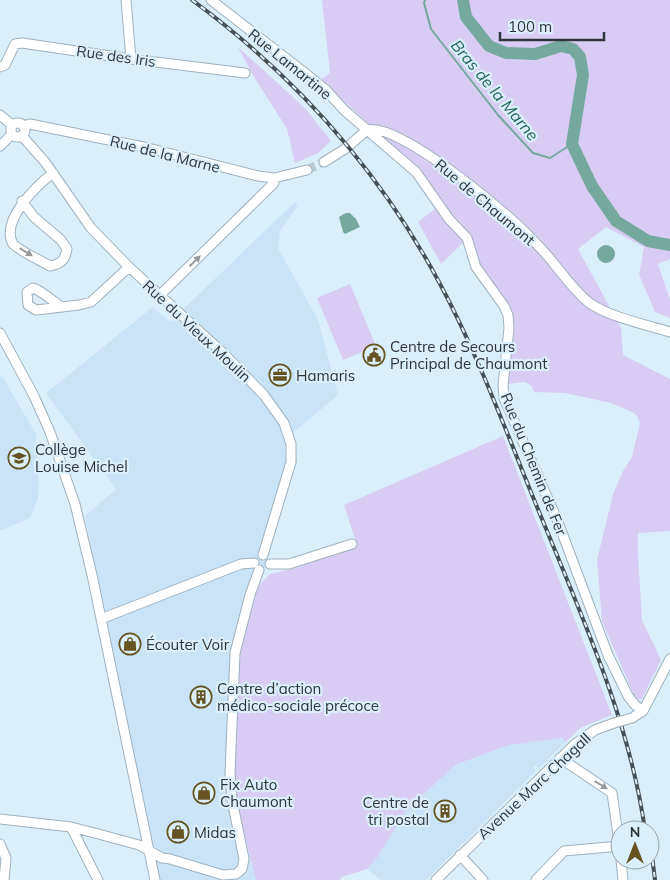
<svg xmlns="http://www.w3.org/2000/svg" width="670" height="880" viewBox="0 0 670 880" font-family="Mulish,sans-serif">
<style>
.built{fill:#cae3f6}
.green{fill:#d9ccf4}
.water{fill:#75a99e}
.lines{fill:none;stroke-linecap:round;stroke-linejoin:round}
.stream{stroke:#75a99e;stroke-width:2}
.river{stroke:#75a99e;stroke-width:12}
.minor-tunnel{stroke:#b8c9d5;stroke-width:9;stroke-dasharray:9 4.5;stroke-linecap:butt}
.minor-casing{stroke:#9fb1be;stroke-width:11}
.minor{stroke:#fff;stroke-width:9}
.rail-casing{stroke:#485057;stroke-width:4}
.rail{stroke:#dbeefc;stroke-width:2;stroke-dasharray:5.5;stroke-linecap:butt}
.minor-bridge-casing{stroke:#9fb1be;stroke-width:11;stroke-linecap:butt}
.minor-bridge{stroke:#fff;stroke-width:9}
.oneway{fill:#969a9d}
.labels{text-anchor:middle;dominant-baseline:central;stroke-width:4.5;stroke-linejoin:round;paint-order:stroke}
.street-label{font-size:15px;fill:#2e353b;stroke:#dbeefc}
.poi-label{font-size:15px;fill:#2e353b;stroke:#dbeefc;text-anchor:start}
.water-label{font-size:16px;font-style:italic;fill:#206458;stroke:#dbeefc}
</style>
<rect width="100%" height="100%" fill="#dbeefc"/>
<path class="built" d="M295 202 298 205 280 231 278 248 318 320 338 395 293 433 297 460 240 651 237 806 256 880H160L85 516 116 489 46 393 153 307 170 322Z
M2 376 36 434V451L39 466 38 498 30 518 0 531V377Z
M564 738 565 743 539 768 535 765 533 767 536 771 426 880H381L367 869 377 858 406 811 455 765 509 745Z"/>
<path class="green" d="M322 0H670V239H665L670 243V259L658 264 670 300V318L655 312 639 275 644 247 606 227 578 249 621 328 623 355 670 379V531L638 533V555L642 620 661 660 642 699 636 700 602 621 597 560 613 494 623 471 632 457 640 423 637 416 632 412 611 403 565 393 534 392 532 386 525 382 507 384 513 313 479 266 471 235 451 215 419 169 320 80 330 73Z
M238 47 306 109 331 141 318 153 295 163 287 129 251 72Z
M436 208 464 242 441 264 418 222Z
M350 284 376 346 343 360 317 298Z
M503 436 612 715 580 728 565 743 563 738 509 745 455 765 406 811 377 858 367 869 342 877 340 880H256L237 806 233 743 240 651 259 585 270 574 299 567 357 545 344 505Z"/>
<path class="water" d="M346 213H350L356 219 360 227 345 234 343 232 339 217Z
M597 254a9 9 0 1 1 18 0a9 9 0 1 1-18 0Z"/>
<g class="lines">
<path class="stream" d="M425 0 424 3 431 29 498 115 533 153 550 158 572 144"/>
<path class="river" d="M463 0 466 17 489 46 506 53 535 54 561 46 573 49 580 57 583 75 572 144 592 186 616 221 648 241 670 245"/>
<path class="minor-tunnel" d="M307 170 324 162"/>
<g class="minor-casing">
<path id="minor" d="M126 0 131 59
M211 0 305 73 326 90 344 110 416 172 449 219 467 238 476 267 504 306 508 315 509 328 503 385 504 398 558 522 608 655 628 696 635 705 643 711
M0 67 5 65 15 44 22 43 131 59 245 73
M0 115 12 125
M11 130a7 7 0 1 1 14 0a7 7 0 1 1-14 0Z
M23 126 30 124 148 148 258 176 274 178 307 170
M367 130C397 121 502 209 524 231 535 242 546 253 555 265 566 278 577 294 591 304 610 317 647 325 670 332
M22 136 45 162 91 228 129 267 222 352 264 395 284 423 291 444V462L263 555
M0 146 12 134
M324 162 345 149 367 130
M22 201 34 217 61 240 67 249C65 260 61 264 50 266 38 259 23 253 13 244 0 221 36 186 53 173
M160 295 274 183V178
M62 307C52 301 44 292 33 288L27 292 28 305 36 310 79 305 91 302 129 267
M0 333 34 396 50 432 75 504 92 575 155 880
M270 564H289L352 544
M101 619 241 564 254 563
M632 718 643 711 670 659
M560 758 612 793 620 849
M0 819 71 827 91 832 139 845 162 858 170 859 223 875 236 874 242 869 244 859 232 800 230 773 235 653 250 595 259 570
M71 827 98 880
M0 844 6 858 4 880
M460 855 483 880
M621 860 623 880
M436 880 575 744 595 730 614 723
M536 880 564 851 620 846"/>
</g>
<use href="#minor" class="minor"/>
<g class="rail-casing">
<path id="rail" d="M192 0C294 75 379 170 439 282 482 362 512 448 547 531 587 628 630 725 645 830
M650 839 655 880"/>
</g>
<use href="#rail" class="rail"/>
<g class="minor-bridge-casing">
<path id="minor-bridge" d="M614 723 632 718"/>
</g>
<use href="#minor-bridge" class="minor-bridge"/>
</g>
<defs><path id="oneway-solid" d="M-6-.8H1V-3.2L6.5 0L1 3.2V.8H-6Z" transform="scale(1.25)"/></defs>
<g class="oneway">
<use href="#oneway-solid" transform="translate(26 252) rotate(31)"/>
<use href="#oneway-solid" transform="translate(195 261) rotate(-44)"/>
<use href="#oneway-solid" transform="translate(601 785) rotate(31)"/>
</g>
<defs>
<g id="civic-ring" transform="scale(1.125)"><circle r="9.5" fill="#dbeefc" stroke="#655421" stroke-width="1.5"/><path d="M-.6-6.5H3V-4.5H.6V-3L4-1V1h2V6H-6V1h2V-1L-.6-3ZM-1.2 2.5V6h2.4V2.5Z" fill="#655421"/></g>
<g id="office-ring" transform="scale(1.125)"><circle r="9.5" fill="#dbeefc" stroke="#655421" stroke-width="1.5"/><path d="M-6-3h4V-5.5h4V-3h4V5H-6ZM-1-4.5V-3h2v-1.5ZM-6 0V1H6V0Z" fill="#655421"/></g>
<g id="school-ring" transform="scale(1.125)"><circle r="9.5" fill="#dbeefc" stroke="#655421" stroke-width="1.5"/><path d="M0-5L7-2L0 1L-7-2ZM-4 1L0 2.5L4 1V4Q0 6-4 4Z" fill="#655421"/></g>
<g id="shop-ring" transform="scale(1.125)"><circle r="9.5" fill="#dbeefc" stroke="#655421" stroke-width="1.5"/><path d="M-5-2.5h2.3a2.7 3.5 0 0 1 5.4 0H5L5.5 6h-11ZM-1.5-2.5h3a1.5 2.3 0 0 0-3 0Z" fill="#655421"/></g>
<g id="building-ring" transform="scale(1.125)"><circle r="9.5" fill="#dbeefc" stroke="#655421" stroke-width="1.5"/><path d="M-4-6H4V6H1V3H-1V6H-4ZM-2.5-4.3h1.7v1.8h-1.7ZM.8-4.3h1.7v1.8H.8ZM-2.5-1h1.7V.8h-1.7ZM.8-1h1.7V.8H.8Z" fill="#655421"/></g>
</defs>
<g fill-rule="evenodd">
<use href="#civic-ring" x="374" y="355"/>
<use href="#office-ring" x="280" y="375"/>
<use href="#school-ring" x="19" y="458"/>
<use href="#shop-ring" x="130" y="644"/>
<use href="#building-ring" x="201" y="697"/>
<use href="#shop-ring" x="204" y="793"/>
<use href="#building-ring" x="445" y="811"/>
<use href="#shop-ring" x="178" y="832"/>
</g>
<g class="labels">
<g class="street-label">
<text transform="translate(116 56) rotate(8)">Rue des Iris</text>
<text transform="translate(290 64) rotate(39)">Rue Lamartine</text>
<text transform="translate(165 154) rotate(14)">Rue de la Marne</text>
<text transform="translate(485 202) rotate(40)">Rue de Chaumont</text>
<text transform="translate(197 331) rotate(43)">Rue du Vieux Moulin</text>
<text transform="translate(534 464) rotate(68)">Rue du Chemin de Fer</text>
<text transform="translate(534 786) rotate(-43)">Avenue Marc Chagall</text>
</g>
<g class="poi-label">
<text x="390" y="346">Centre de Secours<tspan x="390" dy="17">Principal de Chaumont</tspan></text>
<text x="296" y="375">Hamaris</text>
<text x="35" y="449">Collège<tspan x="35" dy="17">Louise Michel</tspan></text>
<text x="146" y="644">Écouter Voir</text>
<text x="217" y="688">Centre d’action<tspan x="217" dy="17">médico-sociale précoce</tspan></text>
<text x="220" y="784">Fix Auto<tspan x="220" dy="17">Chaumont</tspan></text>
<text x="429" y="802" text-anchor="end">Centre de<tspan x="429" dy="17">tri postal</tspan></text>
<text x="194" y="832">Midas</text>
</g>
<g class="water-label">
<text transform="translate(495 90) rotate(50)">Bras de la Marne</text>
</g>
</g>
<g transform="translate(635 845)"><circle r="24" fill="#dbeefc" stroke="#96a4af"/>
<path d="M0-4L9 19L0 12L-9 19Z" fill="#655421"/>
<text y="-8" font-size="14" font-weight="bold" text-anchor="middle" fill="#2e353b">N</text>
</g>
<path d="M500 32v8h104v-8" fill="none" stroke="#2e353b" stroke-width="2.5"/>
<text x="508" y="32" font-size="15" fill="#2e353b" stroke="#dbeefc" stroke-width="4" paint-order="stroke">100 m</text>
</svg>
